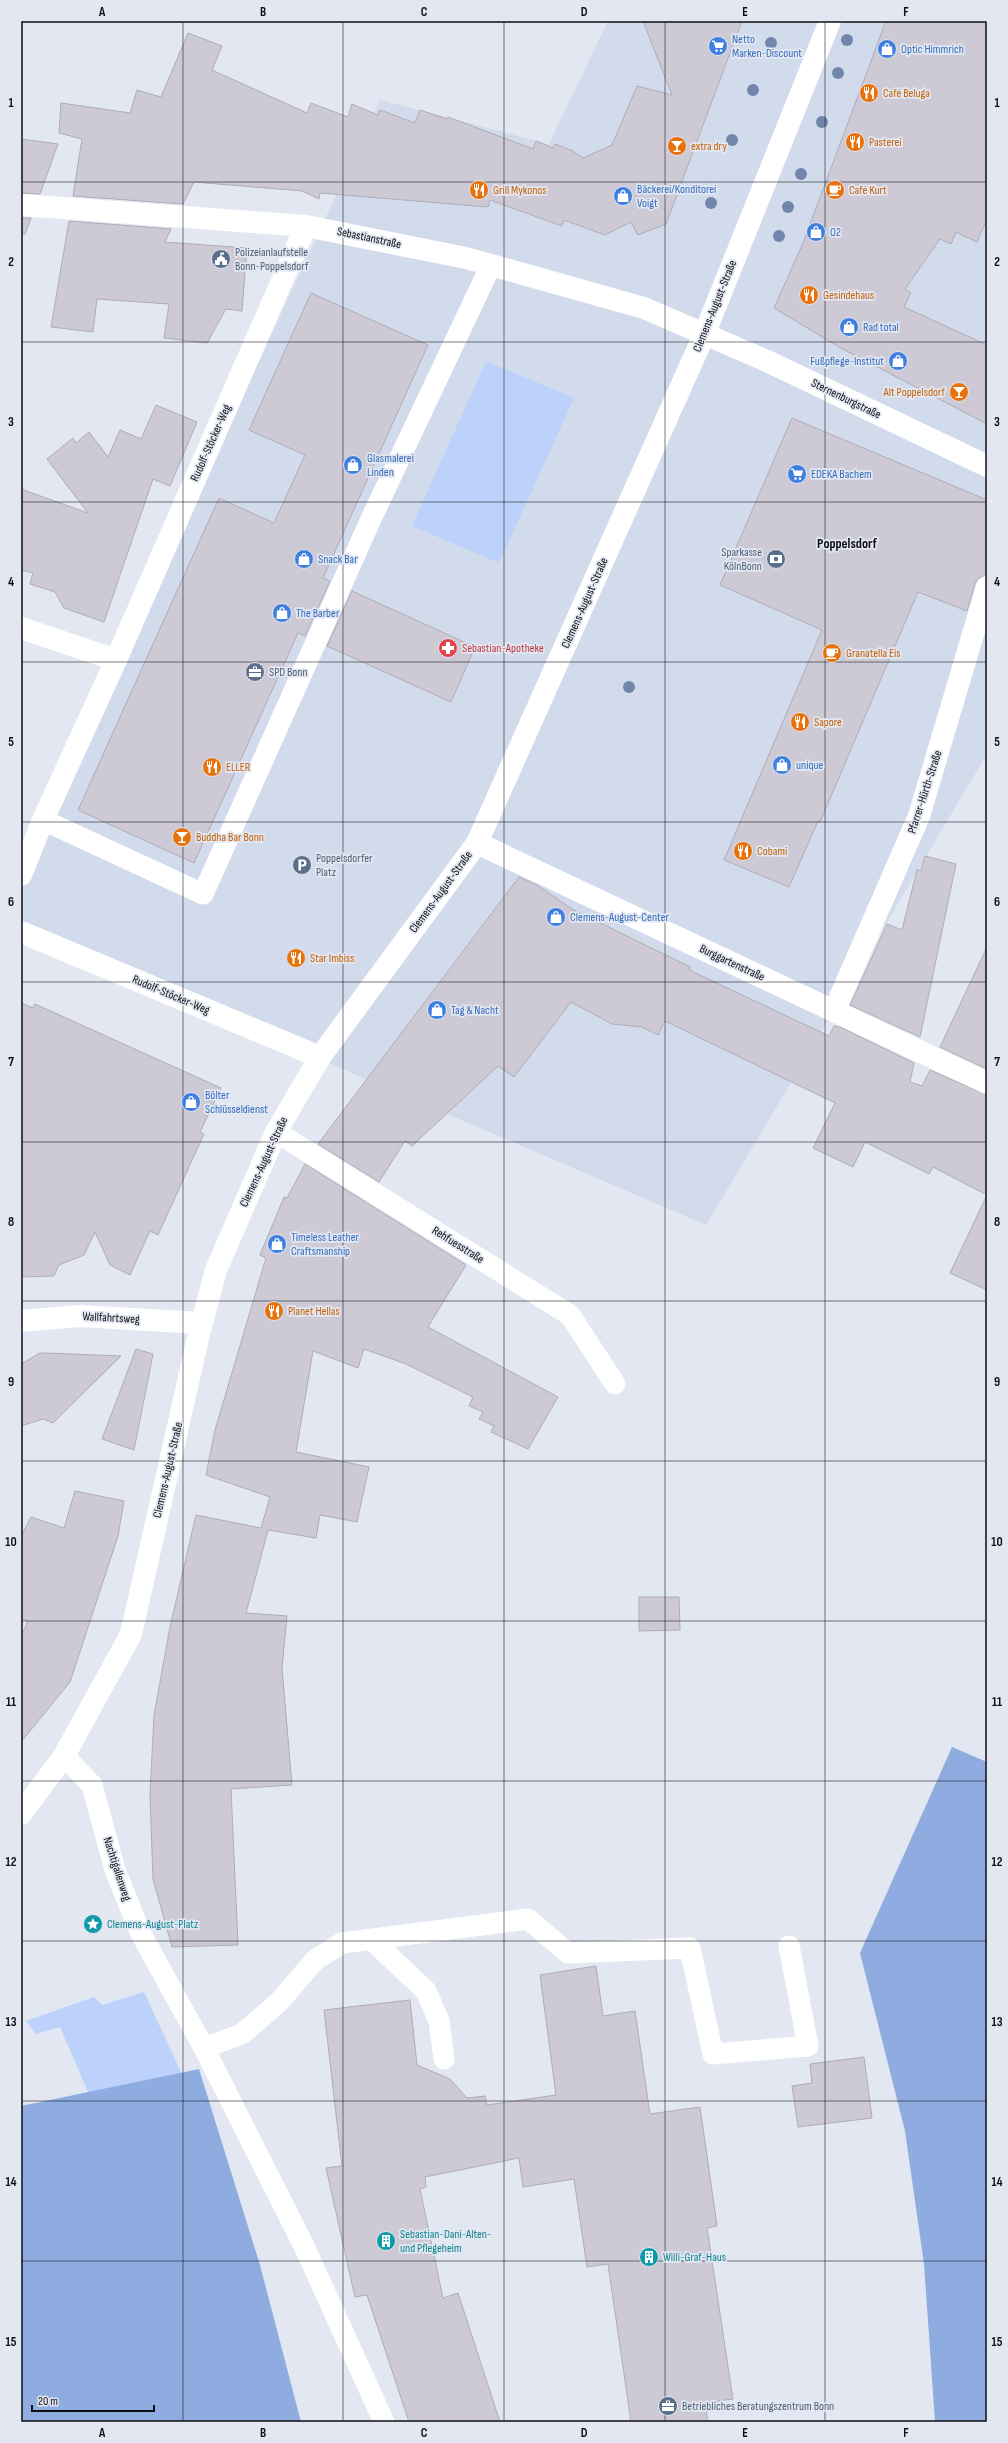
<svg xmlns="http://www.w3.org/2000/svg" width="1008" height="2443" viewBox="0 0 1008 2443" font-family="'Sofia Sans Condensed',sans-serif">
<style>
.built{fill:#d2dbec}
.green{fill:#bcd2fa}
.forest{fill:#8face0}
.building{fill:#cdcad5;stroke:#afacb7}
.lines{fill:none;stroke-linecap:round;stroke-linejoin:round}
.service{stroke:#fff;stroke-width:21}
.minor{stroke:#fff;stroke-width:22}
.tertiary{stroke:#fff;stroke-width:22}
.tree{fill:#7286ac}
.grid{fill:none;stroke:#0e0f13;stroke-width:1;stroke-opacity:0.55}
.labels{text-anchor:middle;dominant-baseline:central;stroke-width:3.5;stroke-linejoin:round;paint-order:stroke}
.shop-label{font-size:12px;fill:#366cbe;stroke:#e2e7f1;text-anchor:start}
.food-label{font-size:12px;fill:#c56008;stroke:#e2e7f1;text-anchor:start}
.street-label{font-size:12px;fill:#0e0f13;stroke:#e2e7f1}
.service-label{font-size:12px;fill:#4e5e75;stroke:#e2e7f1;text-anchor:start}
.health-label{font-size:12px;fill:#be3a42;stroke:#e2e7f1;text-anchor:start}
.culture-label{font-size:12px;fill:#0d838f;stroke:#e2e7f1;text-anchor:start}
.quarter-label{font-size:14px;font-weight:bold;fill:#0e0f13;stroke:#e2e7f1}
.neatline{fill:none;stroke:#0e0f13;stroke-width:1.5}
.grid-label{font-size:13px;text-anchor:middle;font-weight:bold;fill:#0e0f13}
</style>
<rect width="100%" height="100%" fill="#e2e7f1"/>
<path class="built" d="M608 21H987V754L706 1225 21 931V876L380 100 549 144Z"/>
<path class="green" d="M486 361 574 398 499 563 412 526Z
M144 1992 187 2085 101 2122 60 2027 36 2034 26 2021 94 1997 102 2005Z"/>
<path class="forest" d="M952 1747 987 1762V2422H935L924 2264 905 2131 860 1953Z
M199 2069 260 2265 301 2422H21V2106Z"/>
<path class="building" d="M643 21H742L666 224 638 235 631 222 605 235 564 220 562 226 490 200 488 207 320 193 319 199 302 191 194 182 183 204 73 196 82 139 59 133 61 103 130 113 137 90 161 97 188 33 222 46 212 70 307 113 311 103 348 117 352 104 378 115 380 110 415 123 420 110 447 119 448 117 533 149 536 141 553 148 555 144 573 151 583 158 612 145 637 86 672 95Z
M886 21H987V219L977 242 956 232 951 244 940 239 905 289 911 293 904 307 987 345V424L839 347 774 308 803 243Z
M21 139 58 144 40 194 21 193Z
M21 218H31L25 234H21Z
M69 221 171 229 165 242 247 248 242 311 226 309 207 343 164 338 169 304 97 299 93 332 51 327Z
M311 293 428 345 323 578 330 581 305 636 298 633 194 863 78 810 219 498 274 523 305 455 249 430Z
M156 405 197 422 170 486 153 479 104 622 64 608 55 592 30 584 33 573 21 570V489L88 513 47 459 73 438 76 443 89 432 108 457 120 430 141 439Z
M792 418 987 500V575L979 578 975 583 967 611 918 592 820 822 818 821 789 887 724 860 822 630 720 585Z
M352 591 475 647 451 702 327 646Z
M925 856 956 864 920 1037 850 1005 887 924 902 930 917 870H921Z
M519 877 537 885 572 909 690 967 689 970 829 1036 834 1026 840 1027 914 1063 910 1082 922 1086 930 1070 987 1095V1290L950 1273 987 1195 933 1167 929 1174 865 1142 853 1167 813 1148 835 1103 665 1021 658 1035 642 1027 612 1024 571 1002 514 1077 498 1066 412 1146 405 1141 379 1182 318 1144Z
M987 947V1069L940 1047Z
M21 1003 33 1008 35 1004 221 1088 200 1132 204 1134 158 1235 150 1231 130 1275 110 1265 95 1232 84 1255 59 1265 54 1276 21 1277Z
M305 1164 466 1265 428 1327 558 1397 528 1449 491 1432 494 1426 479 1419 483 1412 469 1406 473 1397 406 1364 364 1349 358 1368 313 1351 296 1452 369 1467 357 1522 320 1515 316 1538 268 1530 246 1613 287 1616 282 1668 292 1785 231 1789 238 1945 172 1947 153 1879 150 1795 154 1715 170 1627 196 1515 261 1528 270 1497 206 1475 215 1430 266 1258 260 1255 284 1197 287 1198Z
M136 1349 153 1354 134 1450 102 1439Z
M40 1353H44L121 1356 53 1423 43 1419 21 1426V1364Z
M75 1491 124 1501 118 1536 70 1682 21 1742V1637L28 1621 21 1618V1536L31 1517 64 1528Z
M639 1597H679L680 1630 639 1631Z
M596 1966 603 2016 635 2011 650 2114 700 2107 717 2226 707 2228 733 2399 705 2403 708 2422H631L608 2264 587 2267 574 2179 523 2187 519 2158 425 2177 426 2187 420 2189 443 2298 458 2293 500 2422H409L367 2295 355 2297 326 2168 342 2166 324 2010 410 2000 417 2065 450 2079 467 2098 485 2096 487 2105 556 2095 540 1975Z
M864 2057 872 2118 798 2127 792 2086 812 2083 810 2064Z"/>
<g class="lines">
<path class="service" d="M43 820 203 894 371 519 491 265
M276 1132 570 1315 615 1384
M64 1756 92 1785 115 1870 140 1932 204 2048 304 2246 384 2422
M371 1939 426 1991 439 2021 444 2059
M204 2048 242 2034 279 2002 315 1960 342 1943 528 1919 568 1953 690 1948 713 2054 808 2046 789 1946"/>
<path class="minor" d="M21 628 116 660
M477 843 987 1083
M21 875 43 820 116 660 306 226
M21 932 320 1057
M834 1011 919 816 987 587
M21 1321 79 1316 202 1323"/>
<path class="tertiary" d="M21 205 306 226 466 258 644 308 767 361 987 466
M21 1814 64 1756 131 1634 198 1338 216 1270 276 1132 320 1057 477 843 704 335 830 21"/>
</g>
<g class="tree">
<circle cx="847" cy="40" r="6"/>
<circle cx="771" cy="43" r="6"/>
<circle cx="838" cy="73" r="6"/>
<circle cx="753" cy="90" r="6"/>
<circle cx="822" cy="122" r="6"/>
<circle cx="732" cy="140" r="6"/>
<circle cx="801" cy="174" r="6"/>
<circle cx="711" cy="203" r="6"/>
<circle cx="788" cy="207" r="6"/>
<circle cx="779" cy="236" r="6"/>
<circle cx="629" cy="687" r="6"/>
</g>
<path class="grid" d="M183 21V2422M343 21V2422M504 21V2422M665 21V2422M825 21V2422M21 182H987M21 342H987M21 502H987M21 662H987M21 822H987M21 982H987M21 1142H987M21 1301H987M21 1461H987M21 1621H987M21 1781H987M21 1941H987M21 2101H987M21 2261H987"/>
<defs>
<g id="supermarket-disc" transform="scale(1)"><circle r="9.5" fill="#3f7fe0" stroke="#e2e7f1"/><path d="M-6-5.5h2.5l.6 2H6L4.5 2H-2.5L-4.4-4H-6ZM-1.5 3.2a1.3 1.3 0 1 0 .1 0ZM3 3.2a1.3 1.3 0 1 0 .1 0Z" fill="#fff"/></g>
<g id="shop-disc" transform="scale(1)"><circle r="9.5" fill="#3f7fe0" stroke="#e2e7f1"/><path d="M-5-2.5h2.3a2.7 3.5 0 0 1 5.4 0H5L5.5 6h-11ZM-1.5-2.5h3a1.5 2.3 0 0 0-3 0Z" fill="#fff"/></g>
<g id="restaurant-disc" transform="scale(1)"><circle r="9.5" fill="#e8710a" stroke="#e2e7f1"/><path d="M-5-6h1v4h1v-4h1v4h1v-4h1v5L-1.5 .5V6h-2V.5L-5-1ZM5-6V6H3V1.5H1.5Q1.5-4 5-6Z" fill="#fff"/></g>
<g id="bar-disc" transform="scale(1)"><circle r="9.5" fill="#e8710a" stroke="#e2e7f1"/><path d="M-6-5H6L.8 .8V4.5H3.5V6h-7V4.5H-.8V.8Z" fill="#fff"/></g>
<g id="cafe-disc" transform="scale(1)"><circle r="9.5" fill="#e8710a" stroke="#e2e7f1"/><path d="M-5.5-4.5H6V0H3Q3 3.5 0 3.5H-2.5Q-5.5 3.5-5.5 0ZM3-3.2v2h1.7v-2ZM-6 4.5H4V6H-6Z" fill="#fff"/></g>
<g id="civic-disc" transform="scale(1)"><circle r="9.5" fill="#5c6f8a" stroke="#e2e7f1"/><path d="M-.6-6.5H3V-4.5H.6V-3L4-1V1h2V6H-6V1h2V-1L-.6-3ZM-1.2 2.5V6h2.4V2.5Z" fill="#fff"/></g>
<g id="bank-disc" transform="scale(1)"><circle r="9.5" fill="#5c6f8a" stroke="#e2e7f1"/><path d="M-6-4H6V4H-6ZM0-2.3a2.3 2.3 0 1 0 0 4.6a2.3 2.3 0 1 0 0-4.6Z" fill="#fff"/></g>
<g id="pharmacy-disc" transform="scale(1)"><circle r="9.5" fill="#e0444e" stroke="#e2e7f1"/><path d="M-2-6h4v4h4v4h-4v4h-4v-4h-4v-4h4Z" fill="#fff"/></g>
<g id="office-disc" transform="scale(1)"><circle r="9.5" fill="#5c6f8a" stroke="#e2e7f1"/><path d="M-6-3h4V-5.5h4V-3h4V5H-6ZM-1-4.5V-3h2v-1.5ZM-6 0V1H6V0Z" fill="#fff"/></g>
<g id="parking-disc" transform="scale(1)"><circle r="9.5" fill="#5c6f8a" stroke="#e2e7f1"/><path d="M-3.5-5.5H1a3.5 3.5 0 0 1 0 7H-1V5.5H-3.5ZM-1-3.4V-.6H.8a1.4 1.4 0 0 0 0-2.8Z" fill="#fff"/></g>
<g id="sight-disc" transform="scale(1)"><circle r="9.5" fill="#0f9aa8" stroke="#e2e7f1"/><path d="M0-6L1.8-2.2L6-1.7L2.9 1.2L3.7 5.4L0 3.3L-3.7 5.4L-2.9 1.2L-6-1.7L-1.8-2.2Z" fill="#fff"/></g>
<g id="building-disc" transform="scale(1)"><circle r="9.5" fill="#0f9aa8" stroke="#e2e7f1"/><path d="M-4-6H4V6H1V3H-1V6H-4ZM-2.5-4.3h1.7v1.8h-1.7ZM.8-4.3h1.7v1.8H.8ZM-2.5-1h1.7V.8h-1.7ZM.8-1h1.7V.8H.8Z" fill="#fff"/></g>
</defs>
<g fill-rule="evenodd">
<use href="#supermarket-disc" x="718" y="46"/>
<use href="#shop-disc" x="887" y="49"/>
<use href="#restaurant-disc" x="869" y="93"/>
<use href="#restaurant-disc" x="855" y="142"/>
<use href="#bar-disc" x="677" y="146"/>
<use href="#restaurant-disc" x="479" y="190"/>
<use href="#cafe-disc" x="835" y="190"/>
<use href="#shop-disc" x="623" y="196"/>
<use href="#shop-disc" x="816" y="232"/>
<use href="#civic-disc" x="221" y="259"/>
<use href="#restaurant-disc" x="809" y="295"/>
<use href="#shop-disc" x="849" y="327"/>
<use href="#shop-disc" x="898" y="361"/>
<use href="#bar-disc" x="959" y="392"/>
<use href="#shop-disc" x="353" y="465"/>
<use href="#supermarket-disc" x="797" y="474"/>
<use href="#shop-disc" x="304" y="559"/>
<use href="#bank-disc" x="776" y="559"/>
<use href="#shop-disc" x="282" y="613"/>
<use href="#pharmacy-disc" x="448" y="648"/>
<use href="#cafe-disc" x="832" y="653"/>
<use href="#office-disc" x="255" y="672"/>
<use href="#restaurant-disc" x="800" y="722"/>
<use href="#shop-disc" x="782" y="765"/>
<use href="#restaurant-disc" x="212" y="767"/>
<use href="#bar-disc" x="182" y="837"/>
<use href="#restaurant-disc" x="743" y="851"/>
<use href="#parking-disc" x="302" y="865"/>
<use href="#shop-disc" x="556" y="917"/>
<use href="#restaurant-disc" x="296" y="958"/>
<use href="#shop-disc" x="437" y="1010"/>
<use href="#shop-disc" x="191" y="1102"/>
<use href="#shop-disc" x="277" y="1244"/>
<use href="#restaurant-disc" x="274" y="1311"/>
<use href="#sight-disc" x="93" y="1924"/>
<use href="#building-disc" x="386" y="2241"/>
<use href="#building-disc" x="649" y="2257"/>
<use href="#office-disc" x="668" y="2406"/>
</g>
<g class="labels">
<g class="shop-label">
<text x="732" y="39">Netto<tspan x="732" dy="14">Marken-Discount</tspan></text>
<text x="901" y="49">Optic Himmrich</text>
<text x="637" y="189">Bäckerei/Konditorei<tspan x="637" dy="14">Voigt</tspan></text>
<text x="830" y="232">O2</text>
<text x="863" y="327">Rad total</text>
<text x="884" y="361" text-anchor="end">Fußpflege-Institut</text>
<text x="367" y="458">Glasmalerei<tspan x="367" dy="14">Linden</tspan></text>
<text x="811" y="474">EDEKA Bachem</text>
<text x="318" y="559">Snack Bar</text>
<text x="296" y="613">The Barber</text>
<text x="796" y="765">unique</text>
<text x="570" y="917">Clemens-August-Center</text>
<text x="451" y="1010">Tag &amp; Nacht</text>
<text x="205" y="1095">Bölter<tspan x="205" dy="14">Schlüsseldienst</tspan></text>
<text x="291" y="1237">Timeless Leather<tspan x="291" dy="14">Craftsmanship</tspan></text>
</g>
<g class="food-label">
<text x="883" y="93">Café Beluga</text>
<text x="869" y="142">Pasterei</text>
<text x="691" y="146">extra dry</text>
<text x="493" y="190">Grill Mykonos</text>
<text x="849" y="190">Café Kurt</text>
<text x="823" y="295">Gesindehaus</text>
<text x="945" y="392" text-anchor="end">Alt Poppelsdorf</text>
<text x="846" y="653">Granatella Eis</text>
<text x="814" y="722">Sapore</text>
<text x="226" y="767">ELLER</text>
<text x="196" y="837">Buddha Bar Bonn</text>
<text x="757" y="851">Cobami</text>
<text x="310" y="958">Star Imbiss</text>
<text x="288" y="1311">Planet Hellas</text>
</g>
<g class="street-label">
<text transform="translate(369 238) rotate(12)">Sebastianstraße</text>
<text transform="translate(715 306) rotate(-68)">Clemens-August-Straße</text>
<text transform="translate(846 399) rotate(26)">Sternenburgstraße</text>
<text transform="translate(211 443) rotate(-66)">Rudolf-Stöcker-Weg</text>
<text transform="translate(585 603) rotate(-66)">Clemens-August-Straße</text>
<text transform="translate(925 792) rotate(-72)">Pfarrer-Hürth-Straße</text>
<text transform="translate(441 892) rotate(-54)">Clemens-August-Straße</text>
<text transform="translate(732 963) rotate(25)">Burggartenstraße</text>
<text transform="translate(171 995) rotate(23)">Rudolf-Stöcker-Weg</text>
<text transform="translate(264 1162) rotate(-65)">Clemens-August-Straße</text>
<text transform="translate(458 1245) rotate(32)">Rehfuesstraße</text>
<text transform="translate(111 1318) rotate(3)">Wallfahrtsweg</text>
<text transform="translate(168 1470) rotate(-77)">Clemens-August-Straße</text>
<text transform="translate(117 1869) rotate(72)">Nachtigallenweg</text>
</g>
<g class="service-label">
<text x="235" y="252">Polizeianlaufstelle<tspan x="235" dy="14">Bonn-Poppelsdorf</tspan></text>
<text x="762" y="552" text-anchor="end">Sparkasse<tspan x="762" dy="14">KölnBonn</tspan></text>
<text x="269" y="672">SPD Bonn</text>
<text x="316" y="858">Poppelsdorfer<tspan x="316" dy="14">Platz</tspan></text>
<text x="682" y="2406">Betriebliches Beratungszentrum Bonn</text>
</g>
<g class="health-label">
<text x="462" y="648">Sebastian-Apotheke</text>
</g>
<g class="culture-label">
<text x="107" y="1924">Clemens-August-Platz</text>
<text x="400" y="2234">Sebastian-Dani-Alten-<tspan x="400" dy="14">und Pflegeheim</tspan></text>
<text x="663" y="2257">Willi-Graf-Haus</text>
</g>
<g class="quarter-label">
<text x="847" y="543">Poppelsdorf</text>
</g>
</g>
<rect width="1008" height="2443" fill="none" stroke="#e2e7f1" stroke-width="44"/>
<path d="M32 2405v6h122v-6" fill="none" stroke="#0e0f13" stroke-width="2"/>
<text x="38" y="2405" font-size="12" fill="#0e0f13" stroke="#e2e7f1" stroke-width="3" paint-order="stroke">20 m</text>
<rect x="22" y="22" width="964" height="2399" class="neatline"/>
<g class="grid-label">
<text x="102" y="16">A</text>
<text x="263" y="16">B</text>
<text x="424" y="16">C</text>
<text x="584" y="16">D</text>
<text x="745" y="16">E</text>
<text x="906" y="16">F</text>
<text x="11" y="107">1</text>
<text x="997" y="107">1</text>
<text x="11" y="266">2</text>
<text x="997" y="266">2</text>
<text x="11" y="426">3</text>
<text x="997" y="426">3</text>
<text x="11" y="586">4</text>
<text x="997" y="586">4</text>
<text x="11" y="746">5</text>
<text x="997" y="746">5</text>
<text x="11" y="906">6</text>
<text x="997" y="906">6</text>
<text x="11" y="1066">7</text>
<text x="997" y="1066">7</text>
<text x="11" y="1226">8</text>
<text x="997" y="1226">8</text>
<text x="11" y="1386">9</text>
<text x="997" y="1386">9</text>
<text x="11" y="1546">10</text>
<text x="997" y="1546">10</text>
<text x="11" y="1706">11</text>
<text x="997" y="1706">11</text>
<text x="11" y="1866">12</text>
<text x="997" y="1866">12</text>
<text x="11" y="2026">13</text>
<text x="997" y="2026">13</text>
<text x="11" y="2186">14</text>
<text x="997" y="2186">14</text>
<text x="11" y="2346">15</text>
<text x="997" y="2346">15</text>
<text x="102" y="2437">A</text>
<text x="263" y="2437">B</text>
<text x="424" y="2437">C</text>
<text x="584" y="2437">D</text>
<text x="745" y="2437">E</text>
<text x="906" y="2437">F</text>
</g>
</svg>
